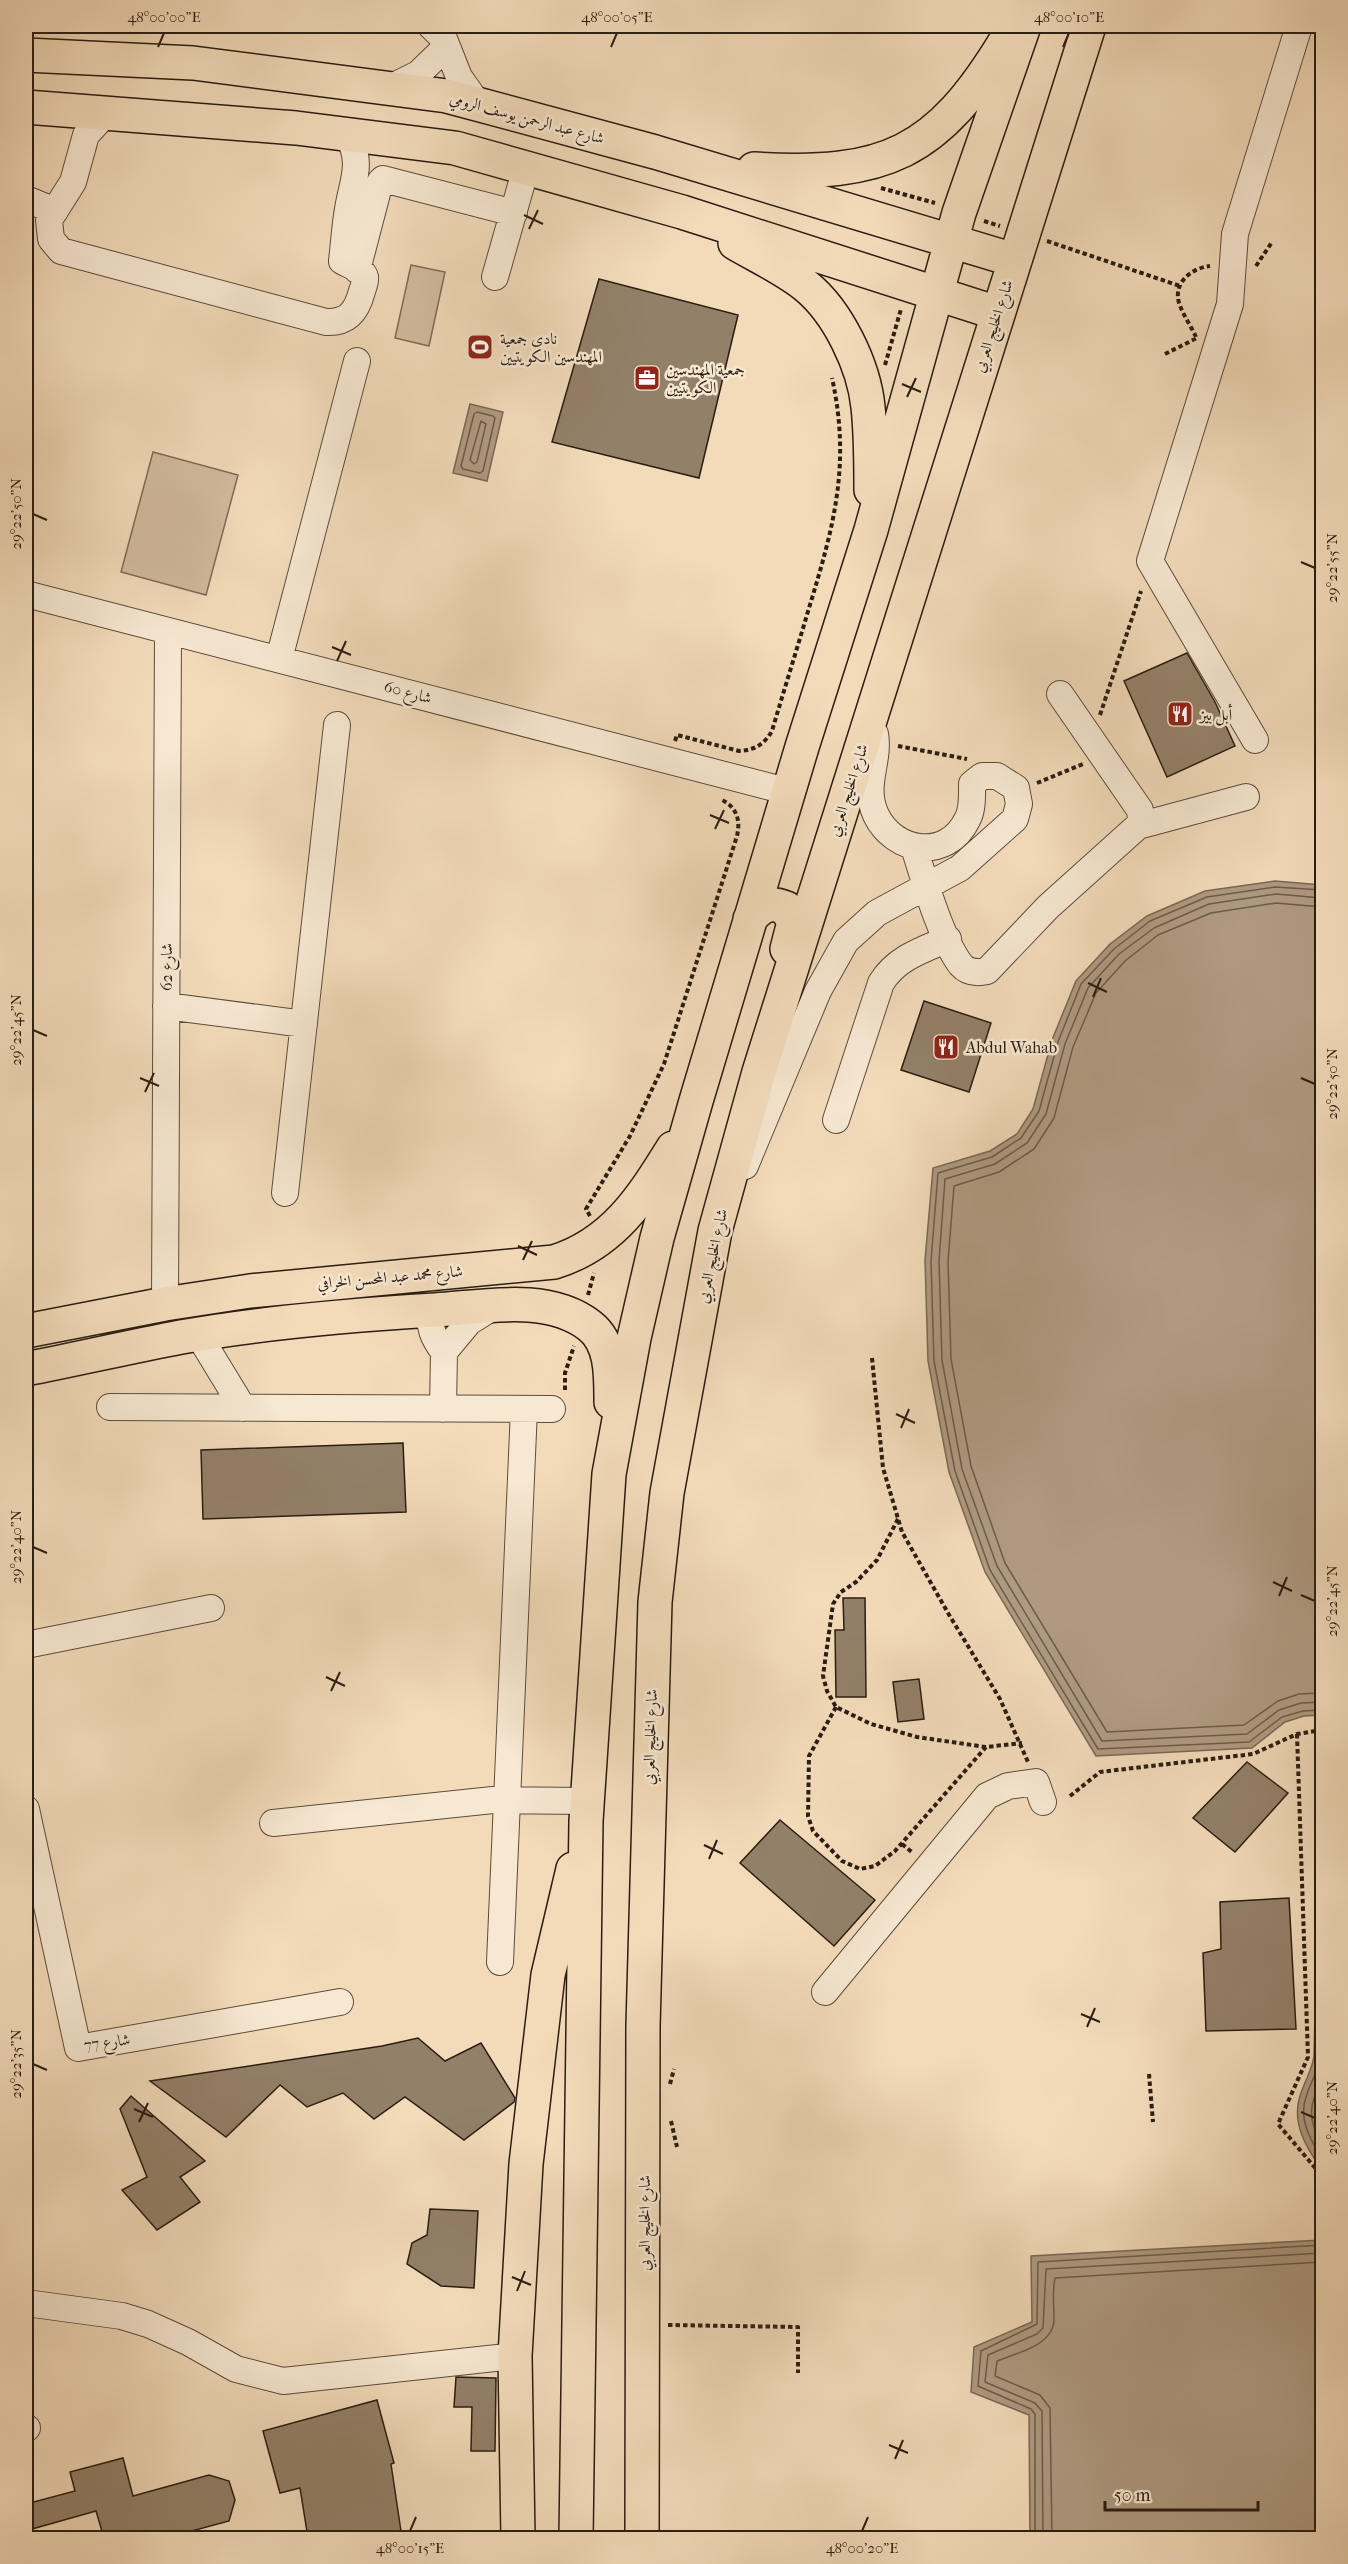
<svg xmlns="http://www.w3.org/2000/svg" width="1348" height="2564" viewBox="0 0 1348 2564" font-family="'IM FELL French Canon',Amiri,serif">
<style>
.green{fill:#d1bb9d;stroke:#7e6c58;stroke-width:1.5}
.water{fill:#af9a81;stroke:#7a6855;stroke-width:1.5}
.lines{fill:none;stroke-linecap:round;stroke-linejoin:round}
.shore{stroke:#6c5c4a;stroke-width:1.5}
.building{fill:#938069;stroke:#2a1d12;stroke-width:1.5}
.minor-casing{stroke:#5c4c3c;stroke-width:28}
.major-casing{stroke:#2a1d12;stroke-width:36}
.path{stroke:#2a1d12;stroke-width:4;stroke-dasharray:4.5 3;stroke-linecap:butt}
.minor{stroke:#f7e8d2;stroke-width:26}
.major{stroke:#f3dbba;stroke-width:33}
.ticks{fill:none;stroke:#2a1d12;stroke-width:2}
.labels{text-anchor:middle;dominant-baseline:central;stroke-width:5;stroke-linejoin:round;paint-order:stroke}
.street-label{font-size:16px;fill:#2a1d12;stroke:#f7e8d2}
.poi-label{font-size:16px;fill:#2a1d12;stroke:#f7e8d2;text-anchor:start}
.neatline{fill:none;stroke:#2a1d12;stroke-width:2}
.ticks-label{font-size:15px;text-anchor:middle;fill:#2a1d12}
</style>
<rect width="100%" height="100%" fill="#f3dbba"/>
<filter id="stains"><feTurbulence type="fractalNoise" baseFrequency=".00333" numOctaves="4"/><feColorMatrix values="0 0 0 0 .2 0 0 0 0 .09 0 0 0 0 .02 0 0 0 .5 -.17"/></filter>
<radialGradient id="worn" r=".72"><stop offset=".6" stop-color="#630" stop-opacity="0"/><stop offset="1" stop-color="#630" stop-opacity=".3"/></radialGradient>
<path class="green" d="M411 265 445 272 429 346 395 338Z
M153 452 238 475 206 595 121 572Z"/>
<path class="water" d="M470 404 503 412 487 481 453 473Z
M1275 881 1322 885V1715L1304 1716 1285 1722 1252 1748 1096 1756 985 1572 949 1472 928 1361 925 1260 933 1168 990 1151 1017 1134 1033 1109 1052 1040 1076 981 1110 944 1147 916 1205 891Z
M1322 1792V2170C1307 2149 1291 2123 1300 2096 1304 2082 1312 2071 1314 2056L1320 1799Z
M1322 2240V2538H1030L1029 2415 971 2392 974 2347 1032 2322 1031 2256Z"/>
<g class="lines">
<path class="shore" d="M477 412 493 416 495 418 483 471 480 473 463 469 461 466 474 414Z
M481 421 486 424 477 462 474 464 470 460Z
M1322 890 1275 887 1207 897 1150 921 1114 949 1081 984 1058 1042 1039 1111 1021 1138 992 1157 938 1173 931 1261 934 1361 955 1471 990 1570 1098 1749 1249 1742 1282 1717 1303 1711 1322 1710
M1322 898 1276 894 1209 904 1154 928 1119 954 1088 988 1065 1044 1046 1114 1027 1143 995 1164 945 1179 939 1261 942 1360 962 1469 997 1566 1102 1741 1247 1734 1279 1710 1301 1703 1322 1702
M1322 907 1276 903 1211 913 1158 935 1125 961 1096 993 1073 1047 1054 1118 1034 1149 999 1172 954 1186 948 1261 951 1359 971 1466 1005 1563 1107 1732 1244 1725 1278 1701 1299 1694 1322 1693
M1322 1938 1320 2057C1318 2072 1310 2083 1306 2097 1298 2120 1311 2140 1322 2159
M1322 2078C1309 2105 1307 2118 1322 2145
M1035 2538V2414L1031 2409 978 2386 981 2351 1037 2324 1038 2262 1322 2245
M1043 2538 1042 2411 1035 2403 985 2382 988 2355 1037 2334 1043 2328 1046 2269 1322 2253
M1052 2538 1050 2408 1040 2395 995 2376 997 2361C1016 2353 1053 2346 1054 2320 1054 2306 1052 2291 1055 2278L1322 2262"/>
</g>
<path class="building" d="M599 279 738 315 699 478 552 442Z
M1187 653 1215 702 1235 746 1167 777 1124 681Z
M924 1001 991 1023 969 1092 901 1070Z
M403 1443 406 1512 203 1519 201 1450Z
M843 1598H865L866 1697H836L835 1630H844Z
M919 1679 924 1719 898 1722 893 1682Z
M1247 1762 1288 1793 1235 1852 1193 1818Z
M780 1820 875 1900 834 1946 740 1863Z
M1289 1898 1296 2029 1206 2031 1203 1953 1221 1949 1220 1902Z
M418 2038 445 2061 481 2043 515 2098 514 2102 464 2140 405 2097 374 2119 343 2093 307 2107 280 2085 226 2137 150 2081 382 2046Z
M131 2096 205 2161 180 2177 200 2202 157 2230 122 2190 147 2177 120 2109Z
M430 2209 478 2211 474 2288 441 2286 407 2264 412 2243 427 2235Z
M456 2377 496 2378 495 2451H471L472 2407H454Z
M377 2400 394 2463 391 2464 402 2538H308L300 2488 280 2493 263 2431Z
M123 2458 133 2496 209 2475 229 2481 235 2500 229 2521 166 2538H104L96 2511 32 2529 26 2504 75 2491 70 2472Z"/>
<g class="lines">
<g class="minor-casing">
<path id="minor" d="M431 26 444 39 459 77 478 104
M388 89 418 74 446 47
M106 113 86 135 73 182 49 220 51 239 61 251 326 322C348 323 357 311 362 291 363 288 366 281 365 277 363 269 348 265 342 261 344 244 345 226 348 209 353 179 363 164 348 135
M26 199 55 211
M357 270 380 182 383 179 514 213
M495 277 526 168
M26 594 790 792
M279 659 357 361
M1255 740 1150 561 1230 304 1235 234 1299 26
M1138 826 1246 797
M914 847C924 879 941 939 961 965 968 973 978 973 987 971L1048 907 1138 826 1141 820 1140 810 1060 694
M166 1006 304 1024
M836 1120 881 983C896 958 922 950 948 939
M745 1166 818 991 846 941 877 913 960 868 1015 819 1019 804 1016 788 997 776H982L972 784C972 795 973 810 967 820 947 861 894 853 876 815 862 785 880 762 875 734
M285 1193 337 725
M165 1304 168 631
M431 1310C428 1327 434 1339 444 1352
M198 1334 243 1408
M110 1407 552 1409
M443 1409 444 1352 469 1322 493 1307
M26 1645 211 1608
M26 1809 78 2048 340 2002
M273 1823 493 1800 587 1801
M500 1962 524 1409
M825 1992 987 1796 1008 1786 1036 1782 1043 1802
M26 2303 122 2316 148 2324 188 2342 236 2369 283 2381 515 2356
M26 2428H27"/>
</g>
<g class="major-casing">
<path id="major" d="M26 55 193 63 447 96 655 152 1014 260
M26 107 296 128 455 148 682 212 997 313
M754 169C885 177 937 154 1006 40
M735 243C757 256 787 270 806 286 838 312 864 366 868 407 871 434 871 463 871 490
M750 919C761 906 769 901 786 908L794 922 787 949
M26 1331 165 1304 250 1291 554 1262C613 1244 642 1198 673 1148
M26 1369C77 1359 129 1347 181 1337 265 1322 350 1315 435 1310 483 1307 548 1293 590 1326 612 1343 611 1376 611 1402
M518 2538 515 2356 526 2164 548 1975 573 1869
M576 2538 586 1821 609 1474 634 1338 657 1238 696 1101 802 747 871 530 959 213 1024 26
M642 2538 643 2026 655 1602 667 1493 715 1231 759 1072 1089 26"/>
</g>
<path class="path" d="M881 188 935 203
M984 221 1000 226
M1047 241 1180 286
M1256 266 1272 242
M1196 337C1191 326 1183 315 1179 303 1173 282 1192 268 1210 266
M1165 354 1197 338
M885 365 901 309
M1100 715 1141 591
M675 741 677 735 739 751C754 750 764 745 772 731 784 690 797 649 809 608 834 526 851 464 832 378
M898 746 967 759
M1037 783 1083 764
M590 1216 586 1209 630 1136 664 1064 737 836C741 819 736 806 720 799
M588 1295 594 1273
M872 1358 883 1468 902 1532 948 1613 1000 1699 1028 1762
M565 1390V1373L574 1346
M898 1519 877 1560 856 1582 841 1592 833 1604 823 1676 827 1691 836 1707 871 1724 917 1737 986 1747 1022 1743
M836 1707 809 1756 808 1816 813 1831 842 1861 860 1869 875 1866 895 1851 986 1747
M1297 1734 1308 2057 1278 2124 1322 2176
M1070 1796 1100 1772 1253 1754 1297 1734 1322 1730
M902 1844 913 1853
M1149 2074 1153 2122
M670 2084 674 2069
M671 2121 677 2147
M668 2325 798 2327V2373"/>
<use href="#minor" class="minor"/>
<use href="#major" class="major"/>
</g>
<path class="ticks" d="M158 47 164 33M611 47 617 33M1063 47 1069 33M524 215 543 224M529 229 538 210M902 384 921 392M907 397 916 378M33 514 47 520M1301 562 1315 568M332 647 351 655M337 661 346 641M710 815 729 823M715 829 724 810M1088 983 1107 992M1093 997 1101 978M33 1030 47 1036M140 1078 159 1086M1301 1078 1315 1084M145 1092 154 1073M518 1246 537 1255M523 1260 532 1241M896 1414 915 1423M901 1428 909 1409M33 1547 47 1553M1273 1582 1292 1591M1301 1595 1315 1601M1279 1596 1287 1577M326 1677 345 1686M331 1691 340 1672M704 1845 723 1854M709 1859 717 1840M1081 2014 1100 2022M1087 2027 1095 2008M33 2064 47 2070M134 2109 153 2117M1301 2112 1315 2118M139 2122 148 2103M512 2277 531 2285M517 2291 525 2271M889 2445 908 2453M895 2459 903 2440M410 2531 416 2517M862 2531 868 2517"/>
<defs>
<g id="stadium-square" transform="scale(1.35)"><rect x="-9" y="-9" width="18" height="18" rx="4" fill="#8f2418" stroke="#f7e8d2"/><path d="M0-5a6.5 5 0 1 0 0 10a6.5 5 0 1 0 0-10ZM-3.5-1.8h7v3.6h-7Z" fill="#fff"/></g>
<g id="office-square" transform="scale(1.35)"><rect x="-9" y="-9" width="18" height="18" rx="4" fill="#8f2418" stroke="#f7e8d2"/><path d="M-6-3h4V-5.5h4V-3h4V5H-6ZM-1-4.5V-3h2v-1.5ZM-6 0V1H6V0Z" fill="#fff"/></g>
<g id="restaurant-square" transform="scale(1.35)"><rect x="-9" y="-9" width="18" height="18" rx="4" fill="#8f2418" stroke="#f7e8d2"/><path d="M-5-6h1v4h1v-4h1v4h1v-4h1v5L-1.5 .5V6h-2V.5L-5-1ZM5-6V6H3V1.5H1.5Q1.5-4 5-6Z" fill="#fff"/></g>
</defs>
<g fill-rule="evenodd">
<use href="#stadium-square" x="480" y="347"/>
<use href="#office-square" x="647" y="378"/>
<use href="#restaurant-square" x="1180" y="714"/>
<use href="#restaurant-square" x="946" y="1047"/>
</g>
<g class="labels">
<g class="street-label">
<text transform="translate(527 118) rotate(15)">شارع عبد الرحمن يوسف الرومي</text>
<text transform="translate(993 326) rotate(-72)">شارع الخليج العربي</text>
<text transform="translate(408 692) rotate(15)">شارع 60</text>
<text transform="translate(848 790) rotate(-72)">شارع الخليج العربي</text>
<text transform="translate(166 967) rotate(-90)">شارع 62</text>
<text transform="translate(712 1256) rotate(-78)">شارع الخليج العربي</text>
<text transform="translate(390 1277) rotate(-5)">شارع محمد عبد المحسن الخرافي</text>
<text transform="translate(650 1737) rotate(-88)">شارع الخليج العربي</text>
<text transform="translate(107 2042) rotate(-8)">شارع 77</text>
<text transform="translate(644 2223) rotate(-90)">شارع الخليج العربي</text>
</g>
<g class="poi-label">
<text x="500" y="338">نادي جمعية<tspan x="500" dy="18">المهندسين الكويتيين</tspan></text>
<text x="666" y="369">جمعية المهندسين<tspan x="666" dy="18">الكويتيين</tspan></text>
<text x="1200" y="714">أبل بيز</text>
<text x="966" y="1047">Abdul Wahab</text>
</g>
</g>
<rect width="1348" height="2564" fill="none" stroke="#f3dbba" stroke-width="66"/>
<path d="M1105 2501v9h153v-9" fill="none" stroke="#2a1d12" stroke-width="3"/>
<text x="1114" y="2501" font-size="18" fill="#2a1d12" stroke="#f7e8d2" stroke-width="4.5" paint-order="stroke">50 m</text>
<rect x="33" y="33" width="1282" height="2498" class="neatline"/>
<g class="ticks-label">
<text x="164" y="22">48°00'00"E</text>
<text x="617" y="22">48°00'05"E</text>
<text x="1069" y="22">48°00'10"E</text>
<text transform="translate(16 514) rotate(-90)" y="5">29°22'50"N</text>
<text transform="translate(1332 568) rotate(-90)" y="5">29°22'55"N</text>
<text transform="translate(16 1030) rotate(-90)" y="5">29°22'45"N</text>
<text transform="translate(1332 1084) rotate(-90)" y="5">29°22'50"N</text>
<text transform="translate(16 1547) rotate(-90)" y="5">29°22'40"N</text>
<text transform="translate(1332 1601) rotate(-90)" y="5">29°22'45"N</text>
<text transform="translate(16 2064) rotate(-90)" y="5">29°22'35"N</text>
<text transform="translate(1332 2118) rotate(-90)" y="5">29°22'40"N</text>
<text x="410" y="2553">48°00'15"E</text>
<text x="862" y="2553">48°00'20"E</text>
</g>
<rect width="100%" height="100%" filter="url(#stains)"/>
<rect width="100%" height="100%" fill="url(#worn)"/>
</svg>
